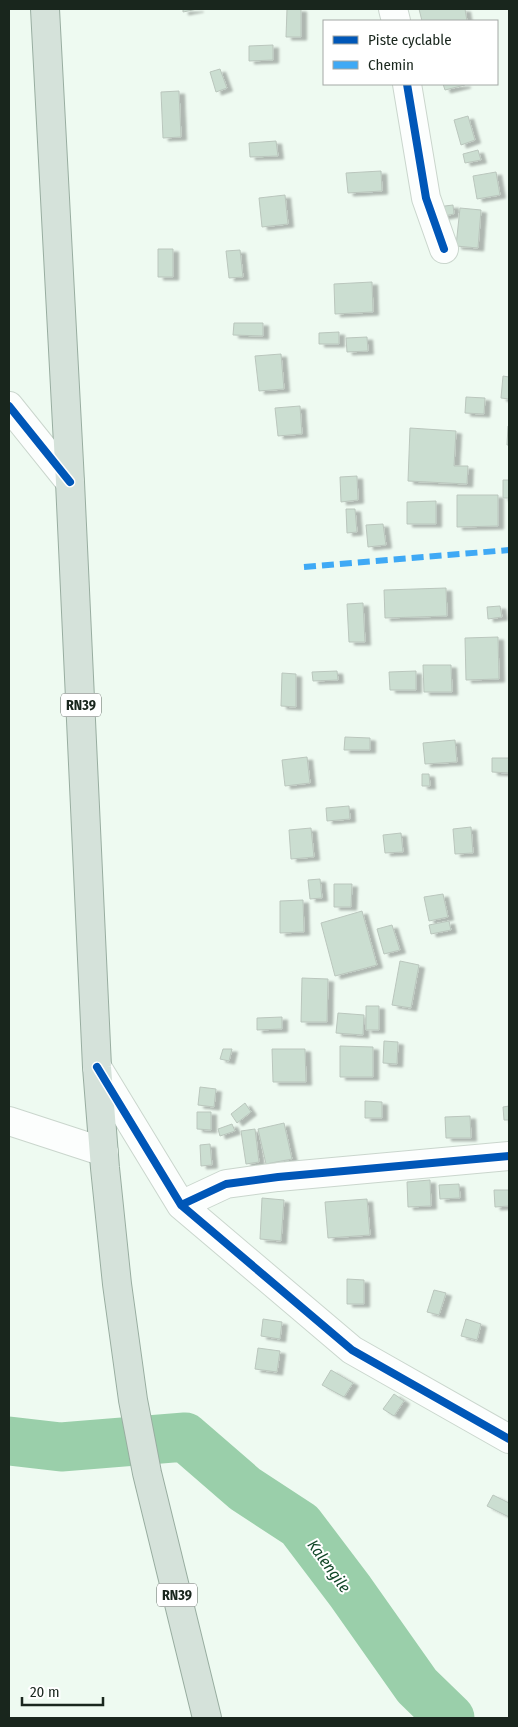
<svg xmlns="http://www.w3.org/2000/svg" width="518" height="1727" viewBox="0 0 518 1727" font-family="'Fira Sans Condensed',sans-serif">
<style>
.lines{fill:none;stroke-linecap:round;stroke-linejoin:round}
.river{stroke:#9acfaa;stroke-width:49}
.building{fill:#cbded1;stroke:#bac6bd;filter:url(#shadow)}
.minor-casing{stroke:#cad6cd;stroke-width:30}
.trunk-casing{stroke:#98ada0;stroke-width:30}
.minor{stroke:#fcfefd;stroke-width:28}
.trunk{stroke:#d5e2da;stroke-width:28}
.quiet{stroke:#3fa9f5;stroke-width:6;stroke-dasharray:12 6;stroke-linecap:butt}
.cycleway-casing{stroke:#fff;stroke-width:11}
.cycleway{stroke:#0057b8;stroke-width:8}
.labels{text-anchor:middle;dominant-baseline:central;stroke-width:4;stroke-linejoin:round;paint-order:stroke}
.shield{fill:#fff;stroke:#5e6761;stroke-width:1}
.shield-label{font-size:14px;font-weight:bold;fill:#19261d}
.water-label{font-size:16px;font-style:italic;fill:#134829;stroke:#fff}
</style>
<defs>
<filter id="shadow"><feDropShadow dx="5.5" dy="3" stdDeviation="1" flood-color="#0004"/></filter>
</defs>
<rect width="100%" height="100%" fill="#eefaf1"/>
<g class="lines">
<path class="river" d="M9 1441 61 1447 185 1437 245 1489 300 1525 350 1591 417 1686 450 1718"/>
</g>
<path class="building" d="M183 9H198L183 12Z
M287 9H301V37H286Z
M419 9H465L467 21H422Z
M273 45V60L249 61V46Z
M220 69 227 88 216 92 210 72Z
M443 84H465V85L445 90Z
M179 91 181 137 163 138 161 92Z
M468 116 475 140 461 145 454 120Z
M276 141 278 156 250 157 249 143Z
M478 150 481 160 465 163 463 154Z
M381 171 382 191 348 193 346 173Z
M496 172 500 195 477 199 473 176Z
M285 195 288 224 262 227 259 198Z
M453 205 454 214 439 217 437 207Z
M460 208 481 210 478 248 456 246Z
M158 249H173V277H158Z
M240 250 243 277 229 278 226 251Z
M372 282 373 312 335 314 334 284Z
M234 323H263V336L233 335Z
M339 332V344H319V333Z
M367 337 368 351 347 352 346 338Z
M281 354 284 389 259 391 255 356Z
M503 376 509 377V399L501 398Z
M466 397 485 398 484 414 465 413Z
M300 406 302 434 278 436 275 408Z
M508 426H509V445H507Z
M410 428 456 431 454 466H468L467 484 408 481Z
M357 476 358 500 341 502 340 477Z
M503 480H509V498H503Z
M457 495H498V526L457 527Z
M436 501V524H407V502Z
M346 509H355L357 532 347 533Z
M383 524 386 545 368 547 366 525Z
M446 588 447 616 385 618 384 590Z
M363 603 365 642H349L347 604Z
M500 606 502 617 488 619 487 607Z
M498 637 499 679 466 680 465 638Z
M423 665H451L452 692H424Z
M337 671 338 680 313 681 312 672Z
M416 671V690H390L389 672Z
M282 673 296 674V707L281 706Z
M345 737 370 738V750H344Z
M455 740 457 762 425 764 423 743Z
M307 757 310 783 285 786 282 760Z
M492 758H509V773L492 772Z
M422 774H429L430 786H422Z
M349 806 350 819 327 821 326 808Z
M471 827 473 853 455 854 453 829Z
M311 828 314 857 291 859 289 830Z
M401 833 403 852 385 853 383 835Z
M320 879 322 898 310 899 308 880Z
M334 884H352L351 907H334Z
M443 894 448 917 429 921 424 897Z
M303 900 304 932 280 933V901Z
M362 911 377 965 335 976 321 923Z
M449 921 451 930 431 934 429 925Z
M392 925 400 950 384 954 377 929Z
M400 961 419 965 411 1008 392 1005Z
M302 978 328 979 327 1022H301Z
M366 1006H379V1030H366Z
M338 1013 364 1015 363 1035 336 1033Z
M282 1017V1029L257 1030V1018Z
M384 1041 398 1042 397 1064 383 1063Z
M340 1046 373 1047V1077H340Z
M223 1049H232L229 1061 220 1059Z
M272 1049H305L306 1082H273Z
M200 1087 216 1089 214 1107 198 1105Z
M365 1101 382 1102V1118H365Z
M245 1103 251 1112 237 1123 231 1114Z
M509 1106V1120H504L503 1107Z
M197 1112H211V1130L197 1129Z
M470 1116 471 1138H446L445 1117Z
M284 1123 292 1159 266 1164 258 1129Z
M232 1124 235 1131 220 1136 218 1129Z
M255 1129 259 1162 246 1164 241 1131Z
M210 1144 212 1165 201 1166 200 1145Z
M430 1180 431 1206 408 1207 407 1182Z
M459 1184 460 1198 440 1199 439 1185Z
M494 1190H509V1206L495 1207Z
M262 1198 284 1200 281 1241 260 1239Z
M367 1199 370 1235 328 1238 325 1202Z
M347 1279 364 1280V1304H347Z
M434 1290 446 1293 439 1315 427 1312Z
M263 1319 282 1322 280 1339 261 1336Z
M466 1319 481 1324 477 1340 461 1336Z
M258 1348 280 1351 277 1372 255 1369Z
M331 1370 353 1383 344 1397 322 1385Z
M394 1394 404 1401 394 1416 383 1409Z
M493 1495 509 1503V1517L487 1506Z"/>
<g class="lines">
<g class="minor-casing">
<path id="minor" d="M393 9 396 21
M407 84 426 198 444 249
M9 406 70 482
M97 1067 181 1205 352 1350 509 1439
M9 1121 104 1152
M181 1205 226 1184 278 1177 509 1156"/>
</g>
<g class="trunk-casing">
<path id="trunk" d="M45 9 70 482 97 1067 105 1168 117 1284 133 1400 147 1473 207 1718"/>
</g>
<use href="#minor" class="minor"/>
<use href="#trunk" class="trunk"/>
<path class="quiet" d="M304 567 509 550"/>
<g class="cycleway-casing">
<path id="cycleway" d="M407 84 426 198 444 249
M9 406 70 482
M97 1067 181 1205 352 1350 509 1439
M181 1205 226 1184 278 1177 509 1156"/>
</g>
<use href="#cycleway" class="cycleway"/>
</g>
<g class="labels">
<g class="shield">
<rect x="61" y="693.5" width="40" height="23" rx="4"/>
<rect x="157" y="1583.5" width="40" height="23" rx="4"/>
</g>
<g class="shield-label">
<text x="81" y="705">RN39</text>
<text x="177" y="1595">RN39</text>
</g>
<g class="water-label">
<text transform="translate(329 1566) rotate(54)">Kalengile</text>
</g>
</g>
<rect width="518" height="1727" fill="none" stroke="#19261d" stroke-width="20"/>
<rect x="323" y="20" width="175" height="65" fill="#ffffff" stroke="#a3a8a5"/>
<rect x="333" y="36" width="25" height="8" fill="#0057b8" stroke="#a3a8a5"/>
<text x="368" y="45" font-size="15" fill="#19261d">Piste cyclable</text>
<rect x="333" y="61" width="25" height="8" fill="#3fa9f5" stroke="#a3a8a5"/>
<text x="368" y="70" font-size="15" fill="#19261d">Chemin</text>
<path d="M22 1697v8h81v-8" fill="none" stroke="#19261d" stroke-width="2.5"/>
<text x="30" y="1697" font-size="15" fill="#19261d" stroke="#ffffff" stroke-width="4" paint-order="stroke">20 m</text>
</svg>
